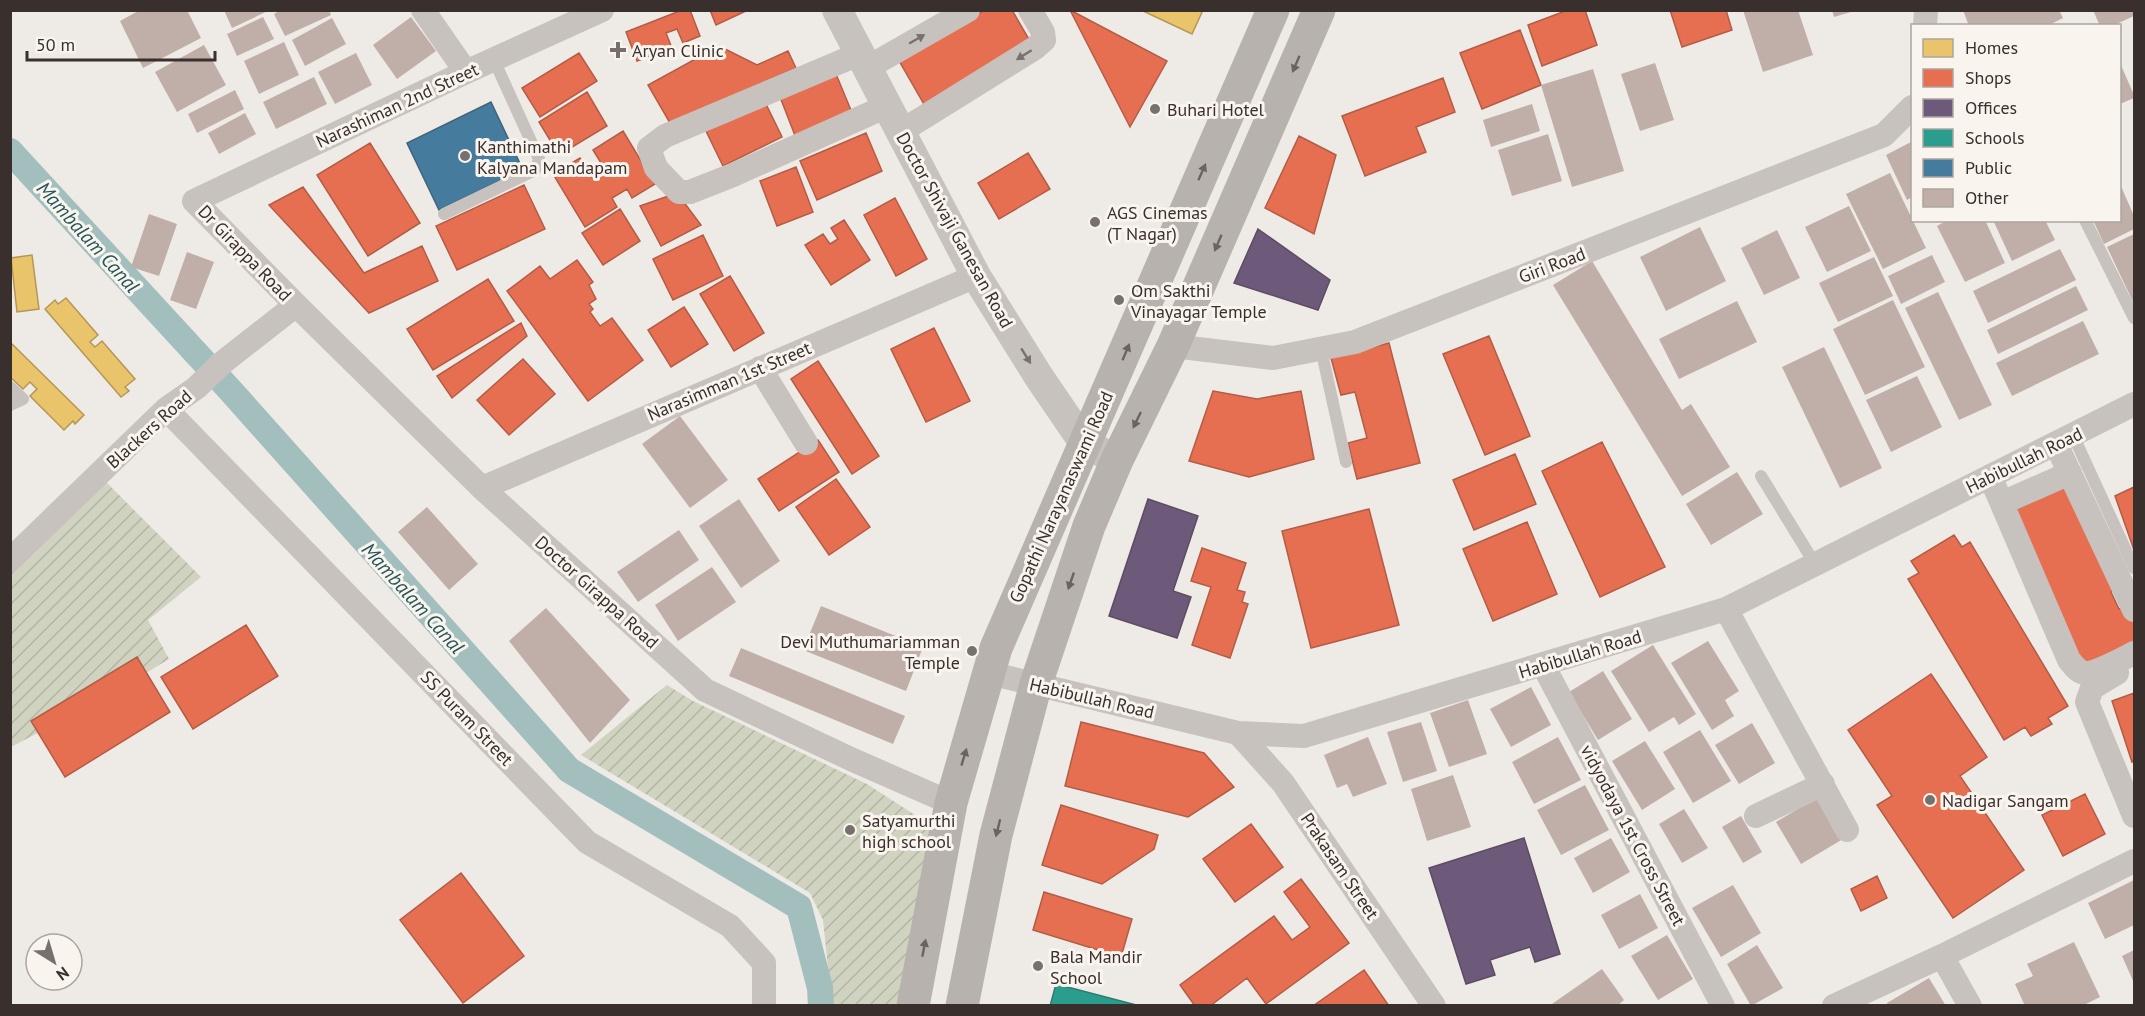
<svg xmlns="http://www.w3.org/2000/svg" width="2145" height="1016" viewBox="0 0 2145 1016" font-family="'PT Sans',sans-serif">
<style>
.garden{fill:url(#garden-furrows)}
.homes{fill:#e9c46a;stroke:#b49757;stroke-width:1.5}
.shops{fill:#e76f51;stroke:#b35c46;stroke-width:1.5}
.offices{fill:#6d597a;stroke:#5d4c63;stroke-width:1.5}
.schools{fill:#2a9d8f;stroke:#2e7c71;stroke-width:1.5}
.public{fill:#457b9d;stroke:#41647b;stroke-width:1.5}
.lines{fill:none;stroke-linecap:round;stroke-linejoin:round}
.canal{stroke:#a2bfbe;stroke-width:26}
.building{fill:#c0afa8}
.service{stroke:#c8c2be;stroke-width:12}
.minor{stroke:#c8c2be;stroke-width:24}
.tertiary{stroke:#c8c2be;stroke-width:30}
.secondary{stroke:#b8b2ae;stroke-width:33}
.oneway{fill:#79716e}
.oneway2{fill:#6c6360}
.poi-dot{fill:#78706d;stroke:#f9f4ee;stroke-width:2}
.labels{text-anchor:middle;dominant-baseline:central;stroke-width:6;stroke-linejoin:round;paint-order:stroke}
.poi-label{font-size:18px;fill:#392f2c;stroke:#f9f4ee;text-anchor:start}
.street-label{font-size:18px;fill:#392f2c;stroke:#f9f4ee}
.water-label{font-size:20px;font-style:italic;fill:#245657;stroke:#f9f4ee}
</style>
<defs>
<pattern id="garden-furrows" width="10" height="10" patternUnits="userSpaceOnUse" patternTransform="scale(1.5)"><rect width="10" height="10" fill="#d0d3c0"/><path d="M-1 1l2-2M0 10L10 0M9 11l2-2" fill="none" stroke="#b3b5a5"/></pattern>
</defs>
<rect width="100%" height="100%" fill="#eeeae5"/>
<path class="garden" d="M104 480 201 577 148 620 169 659 146 673 130 661 32 721 38 733 11 747V569Z
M667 685 693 701 867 784 935 828 900 1005H832L823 920 810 893 581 755Z"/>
<path class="homes" d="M1141 10H1203L1192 34Z
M32 255 39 309 17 312 11 258Z
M66 298 98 335 90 342 95 347 102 341 135 379 125 387 129 391 121 397 45 309 55 300 58 304Z
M10 342 84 415 75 424 73 421 64 430 30 396 37 389 30 382 23 389 10 377Z"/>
<path class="shops" d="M682 10H690L700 36 683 43 677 29 666 33 672 48 637 61 626 32Z
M710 10H748L716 25Z
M985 10H1012L1030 41 925 106 898 59Z
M1070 10 1167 61 1130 127Z
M1568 10H1585L1597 45 1542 66 1528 25Z
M1670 10H1726L1732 30 1682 47Z
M1520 30 1541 85 1482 109 1460 53Z
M719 46 757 65 788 51 796 68 670 123 648 85Z
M579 53 597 81 540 117 522 88Z
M836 74 853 115 796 138 780 97Z
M1443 78 1455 112 1416 127 1426 152 1365 176 1342 116Z
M587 92 607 126 559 155 539 122Z
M765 102 782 137 723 166 706 131Z
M623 131 655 184 632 198 627 189 612 198 617 207 585 227 553 174 580 158 593 179 606 171 593 150Z
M866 133 882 171 817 200 800 161Z
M1299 136 1336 155 1314 234 1265 208Z
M370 143 420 223 368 256 317 175Z
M1028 153 1050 189 999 219 978 183Z
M796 167 813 212 777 226 760 181Z
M524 185 545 229 457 270 436 226Z
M303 187 364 273 422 246 438 281 369 313 269 205Z
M677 193 701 225 661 246 640 206Z
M895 198 927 259 896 276 864 215Z
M620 209 640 241 603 265 582 233Z
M844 220 870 260 831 285 805 245 823 234 830 244 838 239 831 228Z
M703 235 723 276 673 300 653 259Z
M577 260 593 282 589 285 596 299 589 304 593 309 590 312 600 326 612 318 643 360 588 401 507 291 540 266 550 279Z
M730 276 764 333 734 351 700 294Z
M488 279 514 321 433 370 407 329Z
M684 307 708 344 671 367 648 330Z
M521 323 527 336 452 398 437 376Z
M934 328 970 401 926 422 891 349Z
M1489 336 1530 436 1485 455 1443 354Z
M1389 343 1420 463 1357 479 1348 443 1367 438 1355 392 1341 395 1331 358Z
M523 359 555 394 509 435 477 400Z
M818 361 879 456 852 474 791 379Z
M1213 391 1257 399 1301 391 1314 459 1249 477 1189 461Z
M818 440 839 472 779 511 758 479Z
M1602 442 1665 567 1600 597 1542 471Z
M1515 454 1536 504 1474 530 1453 480Z
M836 479 870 527 829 555 796 507Z
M2066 487 2120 588 2111 592 2119 609 2128 605 2134 621V643L2081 667 2012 511Z
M2134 487V550L2115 496Z
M1369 509 1399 625 1311 648 1282 531Z
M1527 522 1557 594 1493 621 1463 549Z
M1954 535 1962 547 1970 542 2068 706 2048 718 2052 724 2031 736 2025 727 2004 740 1908 579 1919 573 1911 561Z
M1202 548 1246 563 1237 590 1245 592 1242 602 1248 604 1230 658 1192 645 1211 587 1191 581Z
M246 625 278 676 193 729 161 677Z
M137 657 170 712 65 777 31 721Z
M1931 674 1987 757 1960 776 2024 870 1953 918 1877 805 1892 796 1848 730Z
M2134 693V760L2132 762 2112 701Z
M1081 722 1204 753 1234 787 1188 817 1065 786Z
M2085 794 2105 834 2063 856 2042 815Z
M1061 805 1158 835 1154 849 1102 884 1042 865Z
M1251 824 1283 867 1235 902 1203 859Z
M461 873 524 956 463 1003 400 920Z
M1877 876 1887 898 1861 911 1851 889Z
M1301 879 1349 943 1266 1004 1247 978 1210 1006H1195L1180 985 1274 916 1292 940 1310 927 1284 892Z
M1044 892 1132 919 1121 957 1033 930Z
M1364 970 1389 1006H1313Z"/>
<path class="offices" d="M1258 229 1330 280 1318 310 1234 283Z
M1148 499 1198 516 1173 591 1191 597 1177 638 1109 616Z
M1524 838 1560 954 1535 962 1530 947 1490 960 1495 975 1466 984 1429 868Z"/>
<path class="schools" d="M1056 984 1140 1006H1050Z"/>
<path class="public" d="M491 102 523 170 439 210 407 143Z"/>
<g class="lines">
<path class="canal" d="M10 151 230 390 569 770 799 907 820 988 821 1006"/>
</g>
<path class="building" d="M140 10H187L201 38 143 68 120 21Z
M224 10H270L232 28Z
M281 10H329L331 15 285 36 274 14Z
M1743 10H1798L1813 55 1763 72Z
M1832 10H1854V11L1834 17Z
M1963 10H2059L2063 18 2047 26H1969Z
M2093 10H2134V16L2112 26H2100Z
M263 17 274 39 237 56 227 34Z
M411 17 436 51 397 79 373 45Z
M332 18 346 44 305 66 292 40Z
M284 42 299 75 259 94 244 61Z
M204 45 226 85 177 112 155 72Z
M356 53 372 85 335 104 318 72Z
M1655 63 1674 120 1640 131 1621 74Z
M2120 63 2134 95V98L2120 104Z
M1593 69 1624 171 1572 187 1541 85Z
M314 77 327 104 276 129 263 102Z
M235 90 244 109 197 133 188 114Z
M1532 104 1540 131 1491 147 1483 120Z
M245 113 256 134 219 154 208 133Z
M1548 134 1562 181 1512 196 1498 150Z
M1911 142 1912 197 1907 200 1886 155Z
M1890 173 1926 248 1883 269 1846 194Z
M2120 184 2134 216V229L2104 244 2093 220H2120Z
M1849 206 1871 251 1827 272 1805 227Z
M149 214 177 224 159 276 131 267Z
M1948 220H1985L2005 263 1965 282 1937 226Z
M1993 220H2045L2055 240 2012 261Z
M1700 227 1726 281 1666 311 1640 257Z
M1777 230 1800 278 1764 295 1741 248Z
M2134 234V304L2107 247Z
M2060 249 2076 280 1988 323 1973 291Z
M187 252 214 262 196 309 170 300Z
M1932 255 1945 282 1901 304 1888 276Z
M1874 257 1893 296 1838 322 1819 283Z
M1592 261 1682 410 1691 404 1730 467 1682 496 1553 285Z
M2076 286 2088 310 1998 354 1987 330Z
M1938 292 1992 405 1959 420 1905 308Z
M1893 300 1925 367 1865 395 1833 329Z
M1737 301 1757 342 1679 379 1659 339Z
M2083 321 2099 354 2012 396 1996 363Z
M1824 347 1882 468 1840 488 1782 367Z
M1917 376 1942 427 1891 452 1866 400Z
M680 416 728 480 690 508 642 444Z
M1737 472 1763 514 1711 545 1686 504Z
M739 499 780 561 741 588 699 526Z
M427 507 478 564 449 590 398 532Z
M679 530 699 560 638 602 617 572Z
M712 567 736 602 678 641 655 605Z
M821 606 923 647 906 691 803 650Z
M546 608 630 700 590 743 509 641Z
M1708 641 1739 691 1725 700 1734 716 1712 730 1671 663Z
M1653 645 1696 714 1679 725 1674 717 1649 732 1611 671Z
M741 648 905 716 893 744 729 676Z
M1603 671 1632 719 1598 740 1569 692Z
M1531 687 1551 725 1511 747 1490 709Z
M1468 700 1487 754 1449 767 1430 713Z
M1421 722 1437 771 1403 782 1387 732Z
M1752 723 1775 763 1739 784 1715 745Z
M1700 730 1731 781 1693 803 1663 752Z
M1368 737 1387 784 1353 797 1347 784 1337 788 1324 755Z
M1558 737 1581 780 1534 804 1512 762Z
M1645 741 1675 789 1642 810 1612 761Z
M1453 775 1471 827 1427 841 1411 789Z
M1585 785 1609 830 1561 855 1537 810Z
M1818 797 1843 839 1801 864 1776 822Z
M1684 809 1708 848 1682 863 1659 824Z
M1741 816 1762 852 1743 863 1722 827Z
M1611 838 1630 872 1593 893 1574 858Z
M2134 880V925L2105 939 2088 903Z
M1733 885 1761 933 1721 957 1692 908Z
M1640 894 1658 928 1619 949 1601 915Z
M1667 935 1693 979 1658 1000 1631 956Z
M2074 942 2100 997 2082 1006H2025L2015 984 2033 976 2027 964Z
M1757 945 1783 988 1751 1006 1727 964Z
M2134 950V983L2122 956Z
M1602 969 1624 1000 1617 1006H1553L1552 1004Z
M1929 978 1946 1006H1888L1887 1003Z"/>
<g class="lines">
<path class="service" d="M444 214 535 170 539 159 494 60
M2085 220 2134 318
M1321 349 1346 462
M10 387 23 399 10 405
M2073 435 2134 568
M1761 476 1815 564"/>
<path class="minor" d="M423 10 466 72
M602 10 466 72 194 201 296 305 482 488 705 690 853 760 951 803
M1925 26 1926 10
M859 54 665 136 649 148 656 168 679 192H690L733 175 887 106
M867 68 968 10
M900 132 1035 48 1044 40 1043 32 1030 10
M1173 346 1273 358 1355 342 1884 135 1912 107
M760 368 806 443
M166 409 587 842 730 926 764 963V1006
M2056 444 2134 610
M1990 476 2069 660C2073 665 2077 671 2084 673 2095 674 2124 658 2134 653
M482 488 976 276
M2002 503 2070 473
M10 560 166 409 196 388 222 363 296 305
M1726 609 1847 830
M1543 665 1723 1006
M989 673 1238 733 1304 736 1726 609 2134 404
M2117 673 2092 688 2087 702 2134 816
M1238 733 1283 783 1434 1006
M1756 816 1823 784
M1942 956 1970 1006
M1834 1006 1942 956 2134 861"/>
<path class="tertiary" d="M837 10 976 276 1039 377 1084 443 1117 460"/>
<path class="secondary" d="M913 1006 951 803 996 648 1273 10
M962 1006 996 835 1036 684 1089 526 1117 460 1173 346 1319 10"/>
</g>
<defs><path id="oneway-solid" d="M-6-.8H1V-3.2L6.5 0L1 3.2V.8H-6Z" transform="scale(1.5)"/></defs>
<g class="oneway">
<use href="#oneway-solid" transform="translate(917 39) rotate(-30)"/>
<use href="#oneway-solid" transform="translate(1024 55) rotate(148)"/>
<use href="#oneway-solid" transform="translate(1026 356) rotate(58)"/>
</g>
<g class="oneway2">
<use href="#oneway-solid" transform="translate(1296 64) rotate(113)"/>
<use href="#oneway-solid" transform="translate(1202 172) rotate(-66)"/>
<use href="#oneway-solid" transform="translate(1218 243) rotate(113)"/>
<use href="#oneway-solid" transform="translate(1126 352) rotate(-67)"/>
<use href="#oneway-solid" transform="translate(1137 420) rotate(116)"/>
<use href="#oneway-solid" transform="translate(1071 581) rotate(109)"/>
<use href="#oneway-solid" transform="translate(964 757) rotate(-73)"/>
<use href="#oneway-solid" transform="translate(998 828) rotate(104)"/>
<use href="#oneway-solid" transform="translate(924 948) rotate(-79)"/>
</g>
<g class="poi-dot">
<path d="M615 41h6v6h6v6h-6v6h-6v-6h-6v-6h6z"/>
<circle cx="1155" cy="109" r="6"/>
<circle cx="465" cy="156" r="6"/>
<circle cx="1095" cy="222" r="6"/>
<circle cx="1119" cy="300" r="6"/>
<circle cx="972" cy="651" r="6"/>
<circle cx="1930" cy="800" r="6"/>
<circle cx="850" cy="830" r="6"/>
<circle cx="1038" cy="966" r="6"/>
</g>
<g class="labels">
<g class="poi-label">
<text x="632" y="50">Aryan Clinic</text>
<text x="1167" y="109">Buhari Hotel</text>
<text x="477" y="146">Kanthimathi<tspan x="477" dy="21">Kalyana Mandapam</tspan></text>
<text x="1107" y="212">AGS Cinemas<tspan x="1107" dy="21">(T Nagar)</tspan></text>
<text x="1131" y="290">Om Sakthi<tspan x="1131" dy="21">Vinayagar Temple</tspan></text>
<text x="960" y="641" text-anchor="end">Devi Muthumariamman<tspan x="960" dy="21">Temple</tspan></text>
<text x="1942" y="800">Nadigar Sangam</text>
<text x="862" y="820">Satyamurthi<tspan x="862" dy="21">high school</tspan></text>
<text x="1050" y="956">Bala Mandir<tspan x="1050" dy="21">School</tspan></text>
</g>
<g class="street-label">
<text transform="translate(397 105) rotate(-25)">Narashiman 2nd Street</text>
<text transform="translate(955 230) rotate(61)">Doctor Shivaji Ganesan Road</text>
<text transform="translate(245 253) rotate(46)">Dr Girappa Road</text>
<text transform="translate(1552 265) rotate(-21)">Giri Road</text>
<text transform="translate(729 381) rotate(-23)">Narasimman 1st Street</text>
<text transform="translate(149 429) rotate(-42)">Blackers Road</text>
<text transform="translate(2024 460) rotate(-26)">Habibullah Road</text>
<text transform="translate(1061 497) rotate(-66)">Gopathi Narayanaswami Road</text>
<text transform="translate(597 592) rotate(42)">Doctor Girappa Road</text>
<text transform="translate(1580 654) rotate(-17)">Habibullah Road</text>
<text transform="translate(1092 698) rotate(13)">Habibullah Road</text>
<text transform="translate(467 718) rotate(46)">SS Puram Street</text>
<text transform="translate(1633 835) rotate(62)">vidyodaya 1st Cross Street</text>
<text transform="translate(1340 866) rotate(56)">Prakasam Street</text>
</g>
<g class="water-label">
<text transform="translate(88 237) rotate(48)">Mambalam Canal</text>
<text transform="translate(413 598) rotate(48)">Mambalam Canal</text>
</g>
</g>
<rect width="2145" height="1016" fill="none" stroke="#392f2c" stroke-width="24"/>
<rect x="1911" y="24" width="210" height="198" fill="#f9f4ee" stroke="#aca5a0" stroke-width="1.5"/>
<rect x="1923" y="39" width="30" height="18" fill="#e9c46a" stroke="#aca5a0" stroke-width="1.5"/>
<text x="1965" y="54" font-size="18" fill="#392f2c">Homes</text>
<rect x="1923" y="69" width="30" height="18" fill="#e76f51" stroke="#aca5a0" stroke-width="1.5"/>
<text x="1965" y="84" font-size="18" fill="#392f2c">Shops</text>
<rect x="1923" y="99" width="30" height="18" fill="#6d597a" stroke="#aca5a0" stroke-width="1.5"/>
<text x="1965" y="114" font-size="18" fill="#392f2c">Offices</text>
<rect x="1923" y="129" width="30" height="18" fill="#2a9d8f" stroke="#aca5a0" stroke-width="1.5"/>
<text x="1965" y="144" font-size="18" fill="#392f2c">Schools</text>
<rect x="1923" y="159" width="30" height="18" fill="#457b9d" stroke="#aca5a0" stroke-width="1.5"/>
<text x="1965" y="174" font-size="18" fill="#392f2c">Public</text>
<rect x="1923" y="189" width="30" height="18" fill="#c0afa8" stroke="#aca5a0" stroke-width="1.5"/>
<text x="1965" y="204" font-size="18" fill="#392f2c">Other</text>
<g transform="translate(54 962) rotate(143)"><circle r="28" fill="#f9f4ee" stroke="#aca5a0" stroke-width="1.5"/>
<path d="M0-4.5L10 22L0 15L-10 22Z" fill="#78706d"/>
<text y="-9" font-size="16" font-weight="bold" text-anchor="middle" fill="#392f2c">N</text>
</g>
<path d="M27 51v9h188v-9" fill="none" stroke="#392f2c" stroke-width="3"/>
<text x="36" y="51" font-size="18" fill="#392f2c" stroke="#f9f4ee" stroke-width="4.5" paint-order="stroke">50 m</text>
</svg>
